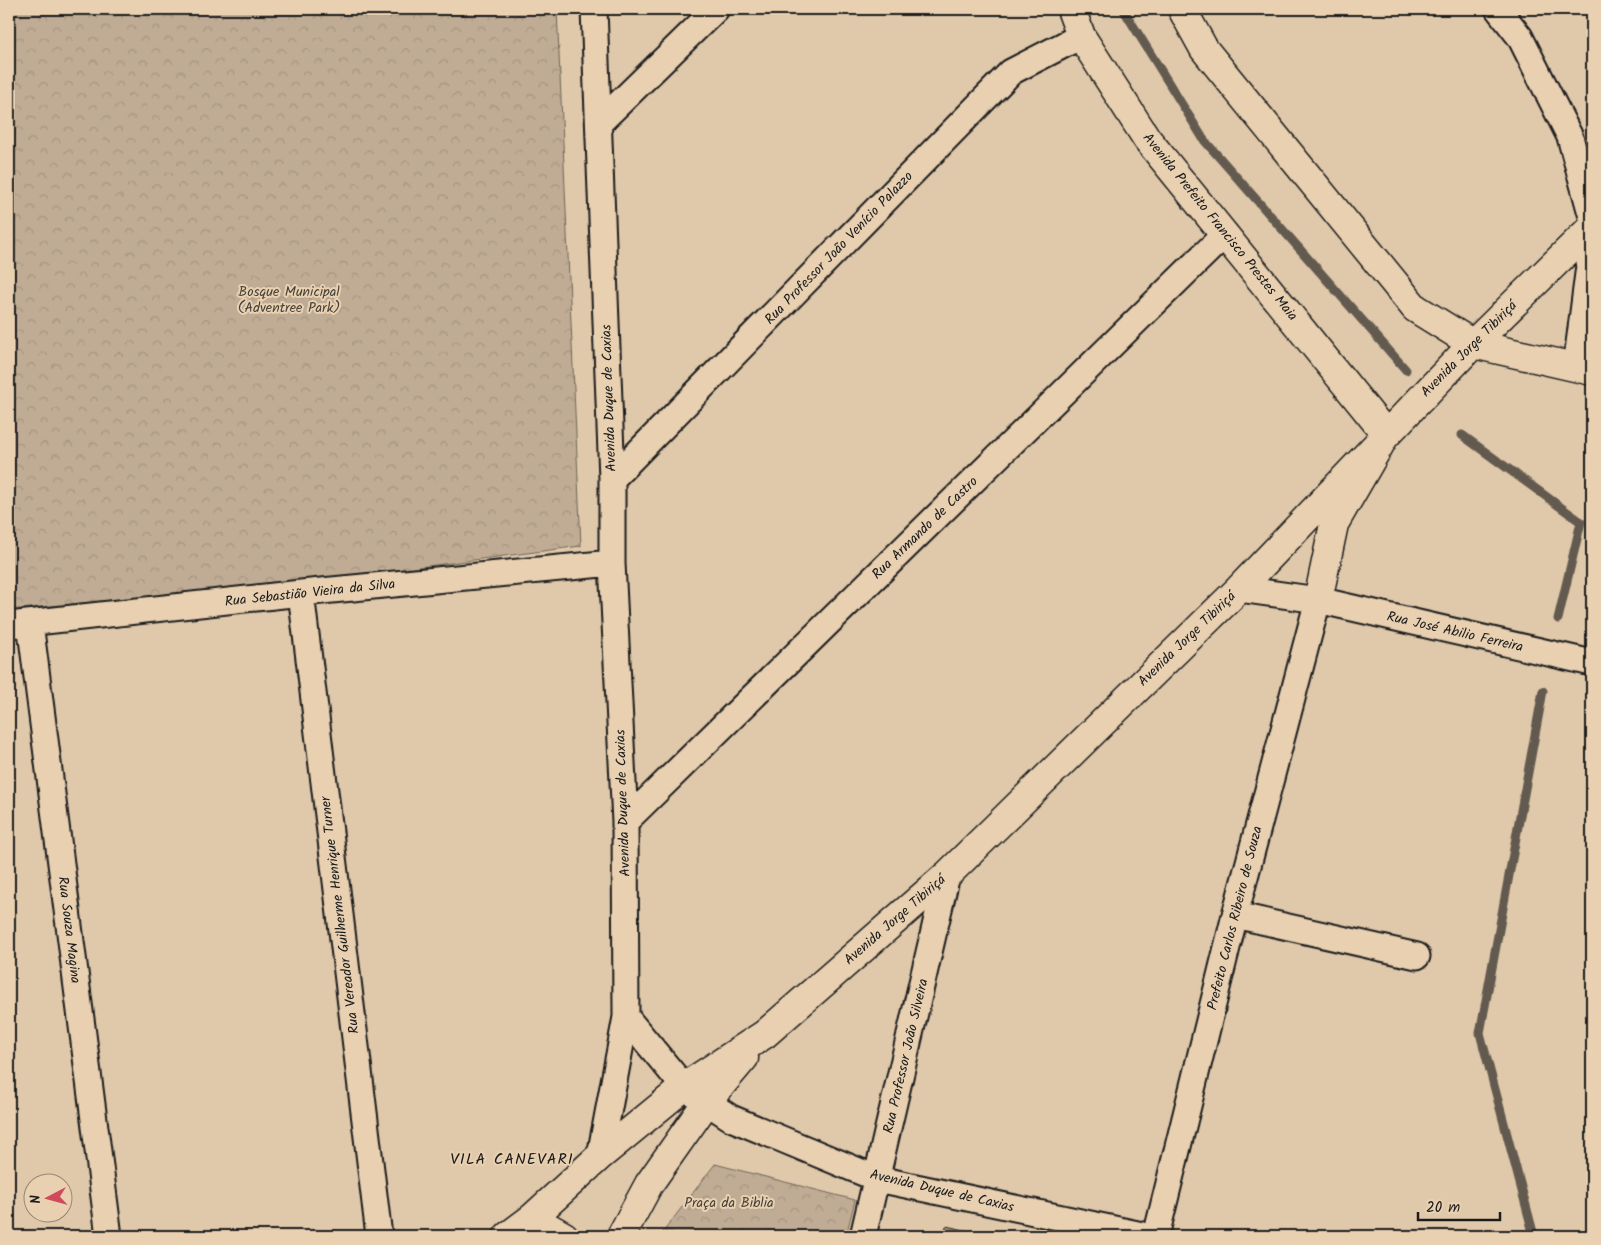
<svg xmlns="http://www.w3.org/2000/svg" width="1601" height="1245" viewBox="0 0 1601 1245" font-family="Kalam,sans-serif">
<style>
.park{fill:url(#park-crowns);stroke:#6e6458}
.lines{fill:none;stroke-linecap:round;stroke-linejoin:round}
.stream{stroke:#635a50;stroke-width:9}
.building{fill:#a99883;stroke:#1c1c1c;filter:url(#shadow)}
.minor-casing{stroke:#1c1c1c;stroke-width:29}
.tertiary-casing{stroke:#1c1c1c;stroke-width:31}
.minor{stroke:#e8d0b1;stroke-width:25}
.tertiary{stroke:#e8d0b1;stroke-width:28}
.labels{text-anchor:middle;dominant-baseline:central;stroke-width:4;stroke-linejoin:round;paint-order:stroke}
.street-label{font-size:14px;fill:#1c1c1c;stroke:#e8d0b1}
.park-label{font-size:14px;fill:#45403a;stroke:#e8d0b1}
.quarter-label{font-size:16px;letter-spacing:1px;fill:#1c1c1c;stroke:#e8d0b1}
</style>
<defs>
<pattern id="park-crowns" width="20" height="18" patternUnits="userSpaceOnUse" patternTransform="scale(1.25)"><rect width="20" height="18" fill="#c0ac94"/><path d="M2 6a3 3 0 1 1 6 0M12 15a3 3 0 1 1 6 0" fill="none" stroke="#a4937f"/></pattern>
<filter id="shadow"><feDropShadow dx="-4.5" dy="4.5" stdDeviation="0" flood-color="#0004"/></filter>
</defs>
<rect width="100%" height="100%" fill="#e0c9ab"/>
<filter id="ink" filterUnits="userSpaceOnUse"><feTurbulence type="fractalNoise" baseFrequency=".02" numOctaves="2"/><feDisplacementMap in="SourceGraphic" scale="10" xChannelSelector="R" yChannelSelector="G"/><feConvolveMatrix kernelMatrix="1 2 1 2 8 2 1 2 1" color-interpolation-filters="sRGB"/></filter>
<g filter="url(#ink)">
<path class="park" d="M9 9H557L581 546 312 581 9 610Z
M715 1164 855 1200 846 1236H660Z"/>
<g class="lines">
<path class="stream" d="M1123 9 1204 140 1406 370
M1462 435 1581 522 1558 619
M1534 1236 1480 1033 1543 691"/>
</g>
<path class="building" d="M946 1226 974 1232 973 1236H927V1232L944 1236Z"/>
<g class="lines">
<g class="minor-casing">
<path id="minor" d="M594 9 612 479V563L625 822 626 1017 600 1156
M1498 9 1520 37 1570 137 1592 217
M599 123 716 9
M1576 367 1592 242
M612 479 1011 72 1081 36
M1239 589 1318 600 1592 663
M301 593 379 1236
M30 623 109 1236
M9 625 301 593 612 563
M625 822 1225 234
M1235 915 1417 956
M626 1017 684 1087 731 1118 878 1179 1147 1236
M863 1236 947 875
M1156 1236 1235 915 1318 600"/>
</g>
<g class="tertiary-casing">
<path id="tertiary" d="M1071 9 1081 36 1147 139 1386 434 1334 524 1318 600
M1182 9 1204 49 1415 308 1473 344 1592 371
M532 1218 564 1236
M508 1236 532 1218 600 1156 684 1087 765 1034 947 875 1239 589 1473 344 1592 227
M621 1236 649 1184 706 1103 744 1058"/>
</g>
<use href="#minor" class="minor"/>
<use href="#tertiary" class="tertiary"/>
</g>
</g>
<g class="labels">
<g class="street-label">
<text transform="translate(1220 227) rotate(51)">Avenida Prefeito Francisco Prestes Maia</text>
<text transform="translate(839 248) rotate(-46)">Rua Professor João Venício Palazzo</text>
<text transform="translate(1469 349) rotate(-45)">Avenida Jorge Tibiriçá</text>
<text transform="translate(609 398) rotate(-92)">Avenida Duque de Caxias</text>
<text transform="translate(925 528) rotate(-44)">Rua Armando de Castro</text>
<text transform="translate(310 593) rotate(-6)">Rua Sebastião Vieira da Silva</text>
<text transform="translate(1455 632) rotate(13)">Rua José Abilio Ferreira</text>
<text transform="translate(1187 639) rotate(-44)">Avenida Jorge Tibiriçá</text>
<text transform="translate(623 803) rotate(-92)">Avenida Duque de Caxias</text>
<text transform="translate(340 915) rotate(-97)">Rua Vereador Guilherme Henrique Turner</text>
<text transform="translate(1235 918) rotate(-76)">Prefeito Carlos Ribeiro de Souza</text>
<text transform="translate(895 920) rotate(-41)">Avenida Jorge Tibiriçá</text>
<text transform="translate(69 930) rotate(83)">Rua Souza Magina</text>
<text transform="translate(906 1056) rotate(-77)">Rua Professor João Silveira</text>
<text transform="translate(942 1191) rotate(13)">Avenida Duque de Caxias</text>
</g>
<g class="park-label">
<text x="289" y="292">Bosque Municipal<tspan x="289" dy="16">(Adventree Park)</tspan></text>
<text x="729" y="1203">Praça da Biblia</text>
</g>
<g class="quarter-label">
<text x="512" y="1159">VILA CANEVARI</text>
</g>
</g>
<rect width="1601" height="1245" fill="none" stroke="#e8d0b1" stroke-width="30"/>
<rect x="15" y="15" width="1571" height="1215" fill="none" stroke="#1c1c1c" stroke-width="2" filter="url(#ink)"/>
<g transform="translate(48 1198) rotate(264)"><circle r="24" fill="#e8d0b1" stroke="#968875"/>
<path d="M0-4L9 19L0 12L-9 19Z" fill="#d1495b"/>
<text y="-8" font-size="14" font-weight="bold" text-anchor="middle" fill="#1c1c1c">N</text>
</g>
<path d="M1418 1212v8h82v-8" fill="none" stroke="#1c1c1c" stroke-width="2.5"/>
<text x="1426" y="1212" font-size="15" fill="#1c1c1c" stroke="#e8d0b1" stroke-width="4" paint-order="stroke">20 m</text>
</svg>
